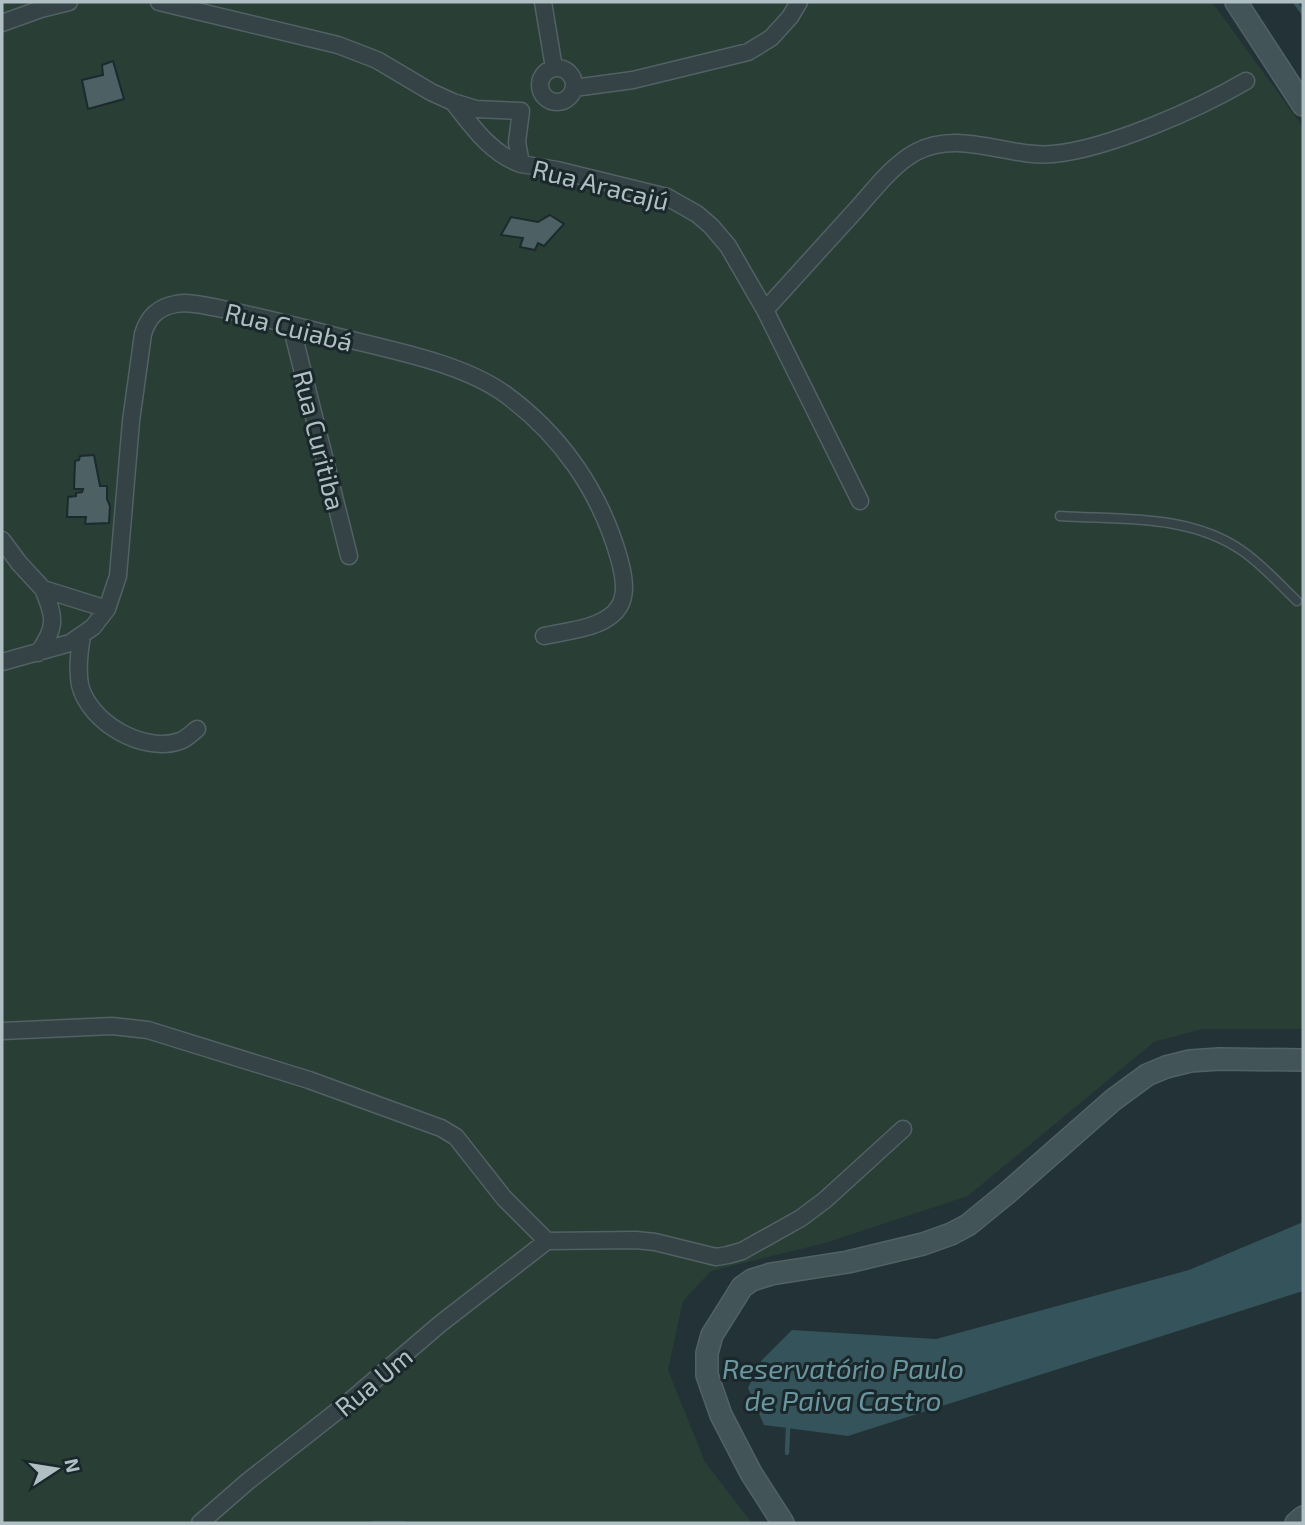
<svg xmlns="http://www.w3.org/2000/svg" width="1305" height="1525" viewBox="0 0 1305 1525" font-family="'Exo 2',sans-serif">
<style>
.green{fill:#293e35}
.water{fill:#35535a}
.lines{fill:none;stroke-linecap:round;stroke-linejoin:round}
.stream{stroke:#35535a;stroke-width:4.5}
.building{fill:#4d6064;stroke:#1c2a2d;stroke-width:2}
.service-casing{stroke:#526164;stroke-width:11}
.minor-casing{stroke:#526164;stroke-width:19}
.secondary-casing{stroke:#526164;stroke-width:24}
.service{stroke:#354346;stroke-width:8}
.minor{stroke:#354346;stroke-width:16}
.secondary{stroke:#435459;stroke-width:21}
.labels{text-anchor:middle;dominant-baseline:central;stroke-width:6;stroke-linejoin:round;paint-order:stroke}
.street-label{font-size:26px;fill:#afbfc3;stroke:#1a282b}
.water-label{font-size:28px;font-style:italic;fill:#6b96a0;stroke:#1a282b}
</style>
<rect width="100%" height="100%" fill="#223236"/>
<path class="green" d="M2 2H1212L1303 127V1029H1202L1154 1042 968 1196 825 1243 711 1271 683 1301 668 1370 705 1462 752 1523H2Z"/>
<path class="water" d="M1303 1222V1291L848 1436 764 1425 748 1388 761 1361 792 1330 936 1339 1189 1270Z"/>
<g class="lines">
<path class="stream" d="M1295 2 1303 13
M787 1453 788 1428 792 1423
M373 1523H404"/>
</g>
<path class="building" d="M113 61 124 99 88 109 82 80 103 75 102 65Z
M550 215 564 224 544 246 538 243 535 250 520 247 523 238 501 235 511 217 538 222Z
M94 455 100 486H107V499L110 506 109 523 85 524 86 517H67L68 497 76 496V493L82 492 83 489H74L75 461 79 460 80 456Z"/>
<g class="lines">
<g class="service-casing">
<path id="service" d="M1060 516C1121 520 1188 514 1241 550 1262 564 1279 584 1297 601"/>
</g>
<g class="minor-casing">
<path id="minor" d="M159 2 338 45 377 60 431 92 453 102 476 109 521 111
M543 2 554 68
M2 23 41 9 69 2
M540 85a17 17 0 1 1 34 0a17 17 0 1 1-34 0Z
M574 88 633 80 748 52 771 38 790 17 799 2
M453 102C472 126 491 154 521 164
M521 111 517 142 521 164 557 170 667 197 697 214 711 226 728 246 765 310 860 501
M765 310C795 277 825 244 855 211 873 191 892 165 916 152 960 129 1007 158 1053 154 1108 149 1198 109 1246 81
M291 325 349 556
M2 540 19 563 43 589 107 609
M82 636C79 653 77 668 80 685 89 722 143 754 180 741 186 739 192 733 197 729
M38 653C57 627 55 617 43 589
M2 662 70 643 93 627 107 609 118 576 131 421 143 334C148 317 158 307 176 304 189 301 205 306 218 308 251 315 284 323 316 331 373 347 454 359 502 392 560 433 600 491 619 558 624 576 629 599 614 613 598 629 565 631 544 636
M2 1031 112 1026 148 1030 309 1080 441 1128 456 1137 504 1198 547 1241 636 1240 655 1242 716 1257 728 1255 742 1251 801 1218 825 1200 903 1129
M200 1523 247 1482 350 1401 440 1324 547 1241"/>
</g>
<g class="secondary-casing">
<path id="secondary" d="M1236 2 1303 105
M783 1523 751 1473 721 1415 707 1375V1353L712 1335 742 1287 752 1280 771 1274 848 1262 923 1244 951 1234 968 1225 1006 1194 1113 1100 1147 1075 1166 1067 1190 1061 1219 1059 1303 1060
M1296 1523 1303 1517"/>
</g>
<use href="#service" class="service"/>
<use href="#minor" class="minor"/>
<use href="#secondary" class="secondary"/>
</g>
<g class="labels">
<g class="street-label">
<text transform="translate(601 184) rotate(14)">Rua Aracajú</text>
<text transform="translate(289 326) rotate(14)">Rua Cuiabá</text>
<text transform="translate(320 440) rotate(76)">Rua Curitiba</text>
<text transform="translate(373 1381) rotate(-40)">Rua Um</text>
</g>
<g class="water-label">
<text x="843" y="1368">Reservatório Paulo<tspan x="843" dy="32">de Paiva Castro</tspan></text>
</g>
</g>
<rect width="1305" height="1525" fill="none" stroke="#afbfc3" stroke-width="7"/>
<g transform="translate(56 1469) rotate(78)" stroke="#1a282b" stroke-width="5" paint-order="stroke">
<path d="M0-5L12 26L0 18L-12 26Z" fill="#afbfc3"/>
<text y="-10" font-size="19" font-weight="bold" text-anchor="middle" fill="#afbfc3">N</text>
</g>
</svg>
